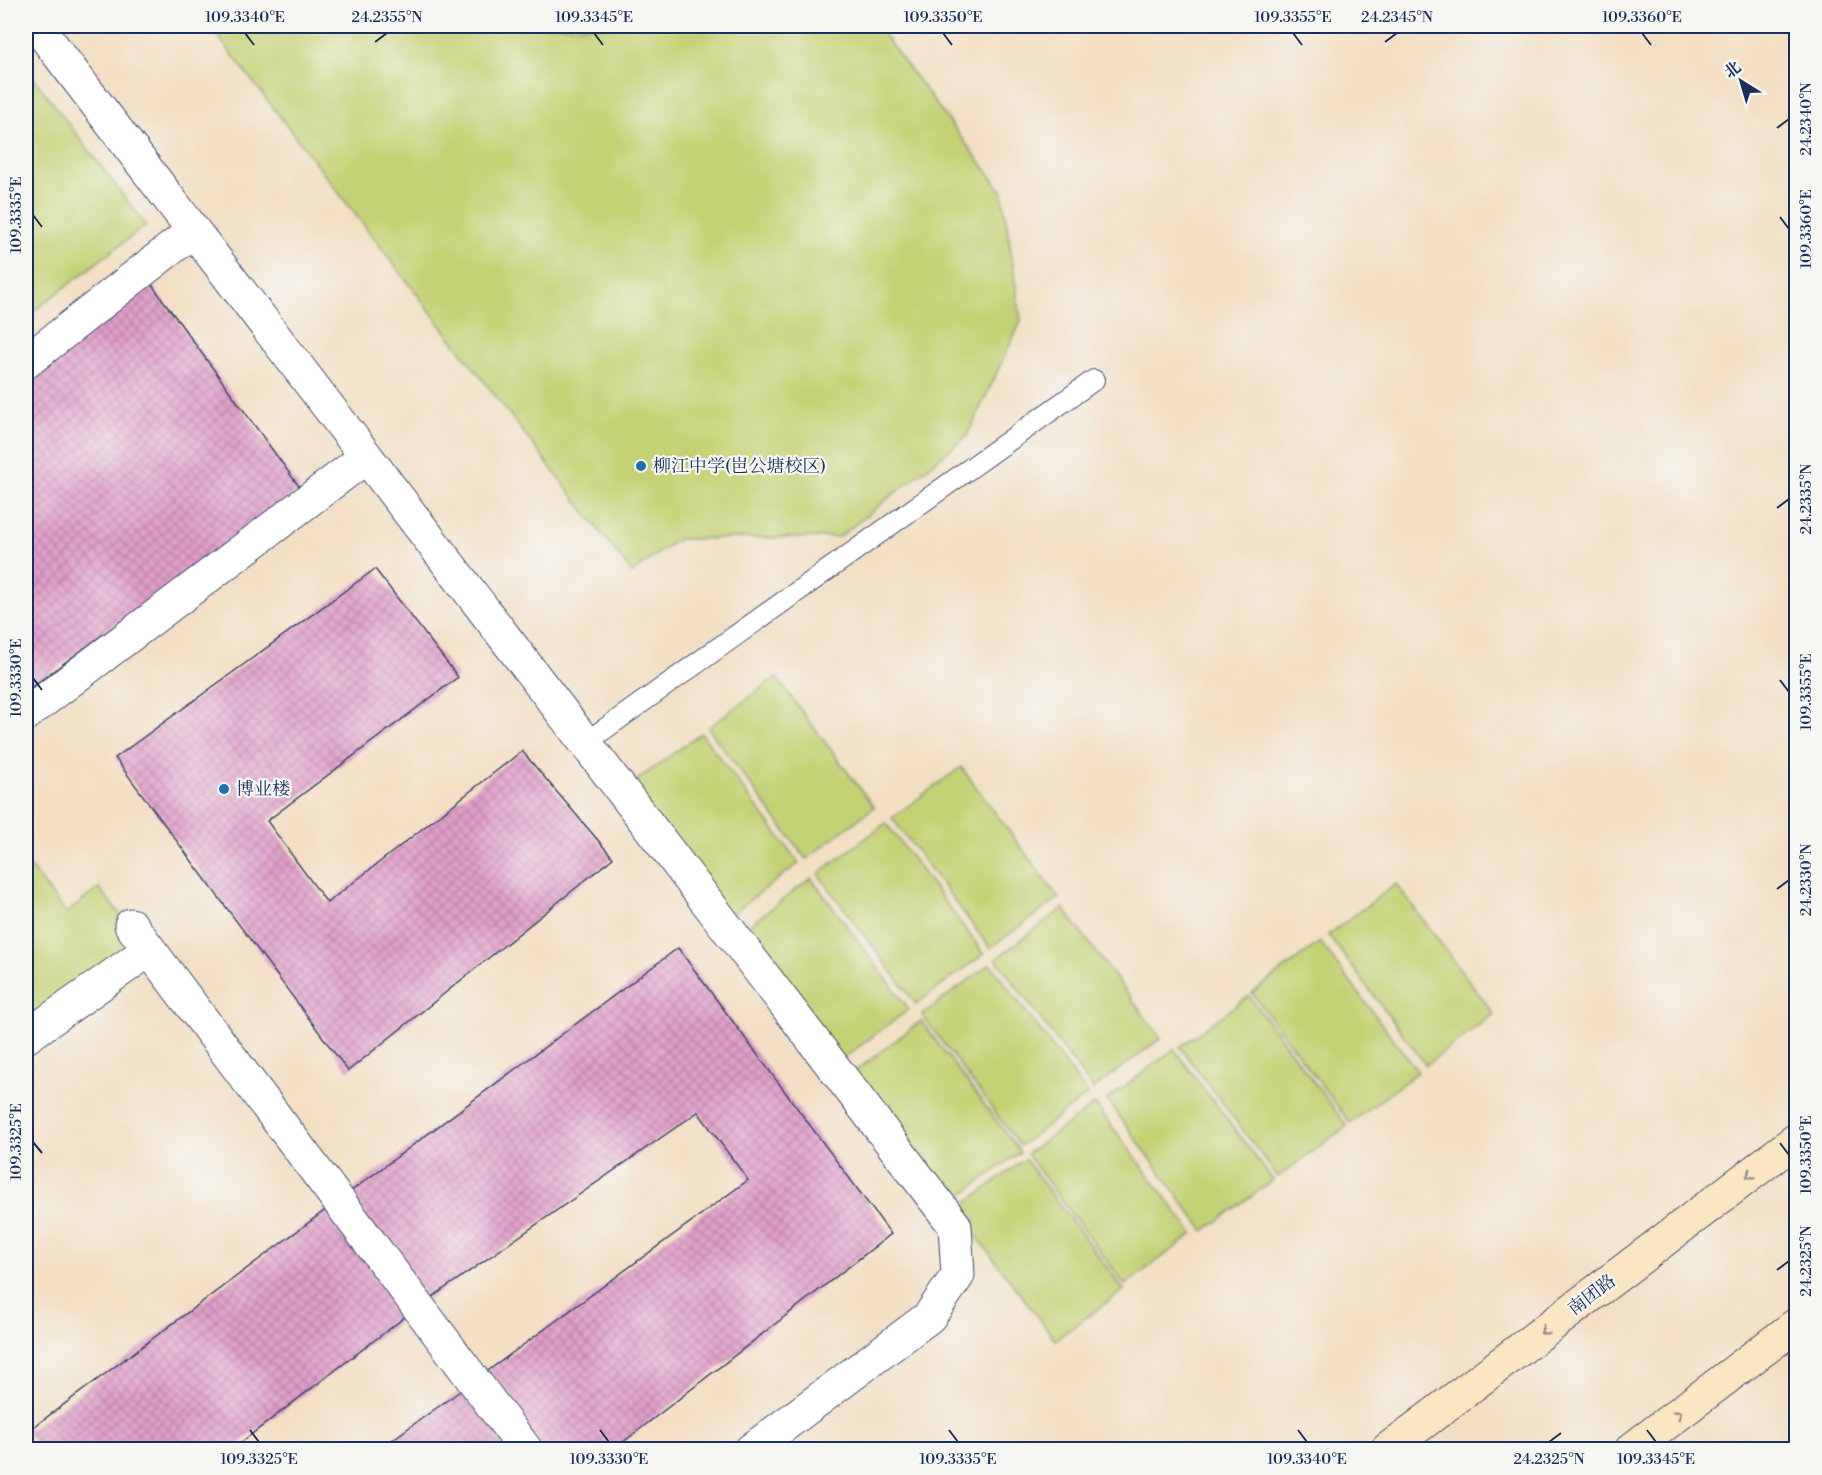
<svg xmlns="http://www.w3.org/2000/svg" width="1822" height="1475" viewBox="0 0 1822 1475" font-family="'Libre Bodoni','Noto Serif SC',serif">
<style>
.park{fill:#c4d274;stroke:#708069;stroke-width:1.5}
.building{fill:url(#building-cross-hatch)}
.lines{fill:none;stroke-linecap:round;stroke-linejoin:round}
.service-casing{stroke:#3b496d;stroke-width:22}
.minor-casing{stroke:#3b496d;stroke-width:35}
.secondary-casing{stroke:#3b496d;stroke-width:35}
.service{stroke:#fff;stroke-width:20}
.minor{stroke:#fff;stroke-width:33}
.secondary{stroke:#fbe6c4;stroke-width:33}
.oneway{stroke:#8b8a91}
.ticks{fill:none;stroke:#1b2f5e;stroke-width:2}
.poi-dot{fill:#1f6fb2;stroke:#f6f6f2;stroke-width:2}
.labels{text-anchor:middle;dominant-baseline:central;stroke-width:4.5;stroke-linejoin:round;paint-order:stroke}
.poi-label{font-size:18px;fill:#1b2f5e;stroke:#f6f6f2;text-anchor:start}
.street-label{font-size:18px;fill:#1b2f5e;stroke:#f6f6f2}
.neatline{fill:none;stroke:#1b2f5e;stroke-width:2}
.ticks-label{font-size:15px;text-anchor:middle;fill:#1b2f5e}
</style>
<defs>
<pattern id="building-cross-hatch" width="8" height="8" patternUnits="userSpaceOnUse" patternTransform="scale(1.5)"><rect width="8" height="8" fill="#e29fcb"/><path d="M0 0l8 8M0 8l8-8" fill="none" stroke="#b682a8"/></pattern>
</defs>
<rect width="100%" height="100%" fill="#f6f6f2"/>
<filter id="ink" filterUnits="userSpaceOnUse"><feTurbulence type="fractalNoise" baseFrequency=".0167" numOctaves="2"/><feDisplacementMap in="SourceGraphic" scale="12" xChannelSelector="R" yChannelSelector="G"/><feConvolveMatrix kernelMatrix="1 2 1 2 8 2 1 2 1" color-interpolation-filters="sRGB"/></filter>
<filter id="wash" filterUnits="userSpaceOnUse"><feTurbulence type="fractalNoise" baseFrequency=".008" numOctaves="4" result="noise"/><feDisplacementMap in="SourceGraphic" scale="24" xChannelSelector="R" yChannelSelector="G"/><feGaussianBlur stdDeviation="1.35" result="paint"/><feColorMatrix in="noise" values="0 0 0 0 0 0 0 0 0 0 0 0 0 0 0 0 0 1.4 0 .05"/><feComposite in="paint" operator="in"/></filter>
<g filter="url(#wash)">
<rect width="100%" height="100%" fill="#f3dfc3"/>
<path class="park" d="M210 26H877L1002 191 1021 321 967 436 839 537 678 539 632 573Z
M26 68 146 225 26 317Z
M776 677 874 807 806 859 708 728Z
M701 733 799 863 729 916 632 784Z
M961 767 1059 898 990 948 892 818Z
M886 823 984 954 916 1004 818 874Z
M26 862 66 913 99 888 143 943 26 1027Z
M811 878 909 1009 841 1060 743 930Z
M1396 884 1494 1014 1426 1065 1328 935Z
M1063 908 1161 1038 1093 1089 996 959Z
M1320 942 1418 1072 1350 1123 1252 993Z
M990 964 1088 1094 1020 1146 922 1015Z
M1249 996 1347 1126 1278 1177 1180 1047Z
M921 1021 1020 1152 951 1203 853 1073Z
M1174 1049 1273 1180 1204 1231 1107 1100Z
M1095 1104 1193 1234 1125 1285 1027 1154Z
M1025 1159 1124 1290 1055 1340 957 1210Z"/>
<g id="blocks">
<path class="building" d="M144 274 301 489 26 691V363Z
M375 569 458 677 267 821 327 903 522 751 613 858 348 1071 115 758Z
M678 948 891 1234 613 1450H378L474 1381 748 1180 698 1112 418 1307 231 1450H40L27 1432Z"/>
</g>
</g>
<g filter="url(#ink)">
<use href="#blocks" fill-opacity="0" stroke="#3b496d" stroke-width="1.5"/>
<g class="lines">
<g class="service-casing">
<path id="service" d="M585 743 1094 380"/>
</g>
<g class="minor-casing">
<path id="minor" d="M37 26 955 1226 958 1275 929 1317 751 1450
M26 362 193 231
M26 714 366 457
M131 925 526 1450
M26 1037 149 950"/>
</g>
<g class="secondary-casing">
<path id="secondary" d="M1387 1450 1796 1140
M1631 1450 1796 1325"/>
</g>
<use href="#service" class="service"/>
<use href="#minor" class="minor"/>
<use href="#secondary" class="secondary"/>
</g>
<defs><path id="oneway-chevron" d="M-2-3.5L2.5 0L-2 3.5" fill="none" stroke-width="1.6" stroke-linecap="round" stroke-linejoin="round" transform="scale(1.5)"/></defs>
<g class="oneway">
<use href="#oneway-chevron" transform="translate(1750 1175) rotate(143)"/>
<use href="#oneway-chevron" transform="translate(1544 1331) rotate(143)"/>
<use href="#oneway-chevron" transform="translate(1678 1414) rotate(-37)"/>
</g>
</g>
<path class="ticks" d="M245 33 254 45M594 33 603 45M943 33 952 45M1293 33 1302 45M1642 33 1651 45M375 42 387 33M1385 42 1397 33M1777 128 1789 119M33 215 42 227M1780 217 1789 229M1777 508 1789 499M33 678 42 690M1780 680 1789 692M1777 889 1789 880M33 1142 42 1153M1780 1143 1789 1155M1777 1270 1789 1261M250 1430 259 1442M600 1430 609 1442M949 1430 958 1442M1298 1430 1307 1442M1647 1430 1656 1442M1549 1442 1561 1433"/>
<g class="poi-dot">
<circle cx="641" cy="466" r="6"/>
<circle cx="224" cy="789" r="6"/>
</g>
<g class="labels">
<g class="poi-label">
<text x="653" y="466">柳江中学(岜公塘校区)</text>
<text x="236" y="789">博业楼</text>
</g>
<g class="street-label">
<text transform="translate(1592 1295) rotate(-37)">南团路</text>
</g>
</g>
<rect width="1822" height="1475" fill="none" stroke="#f6f6f2" stroke-width="66"/>
<g transform="translate(1741 81) rotate(323)" stroke="#f6f6f2" stroke-width="4.5" paint-order="stroke">
<path d="M0-4.5L10 22L0 15L-10 22Z" fill="#1b2f5e"/>
<text y="-9" font-size="16" font-weight="bold" text-anchor="middle" fill="#1b2f5e">北</text>
</g>
<rect x="33" y="33" width="1756" height="1409" class="neatline"/>
<g class="ticks-label">
<text x="245" y="22">109.3340°E</text>
<text x="387" y="22">24.2355°N</text>
<text x="594" y="22">109.3345°E</text>
<text x="943" y="22">109.3350°E</text>
<text x="1293" y="22">109.3355°E</text>
<text x="1397" y="22">24.2345°N</text>
<text x="1642" y="22">109.3360°E</text>
<text transform="translate(1806 119) rotate(-90)" y="5">24.2340°N</text>
<text transform="translate(16 215) rotate(-90)" y="5">109.3335°E</text>
<text transform="translate(1806 229) rotate(-90)" y="5">109.3360°E</text>
<text transform="translate(1806 499) rotate(-90)" y="5">24.2335°N</text>
<text transform="translate(16 678) rotate(-90)" y="5">109.3330°E</text>
<text transform="translate(1806 692) rotate(-90)" y="5">109.3355°E</text>
<text transform="translate(1806 880) rotate(-90)" y="5">24.2330°N</text>
<text transform="translate(16 1142) rotate(-90)" y="5">109.3325°E</text>
<text transform="translate(1806 1155) rotate(-90)" y="5">109.3350°E</text>
<text transform="translate(1806 1261) rotate(-90)" y="5">24.2325°N</text>
<text x="259" y="1464">109.3325°E</text>
<text x="609" y="1464">109.3330°E</text>
<text x="958" y="1464">109.3335°E</text>
<text x="1307" y="1464">109.3340°E</text>
<text x="1549" y="1464">24.2325°N</text>
<text x="1656" y="1464">109.3345°E</text>
</g>
</svg>
